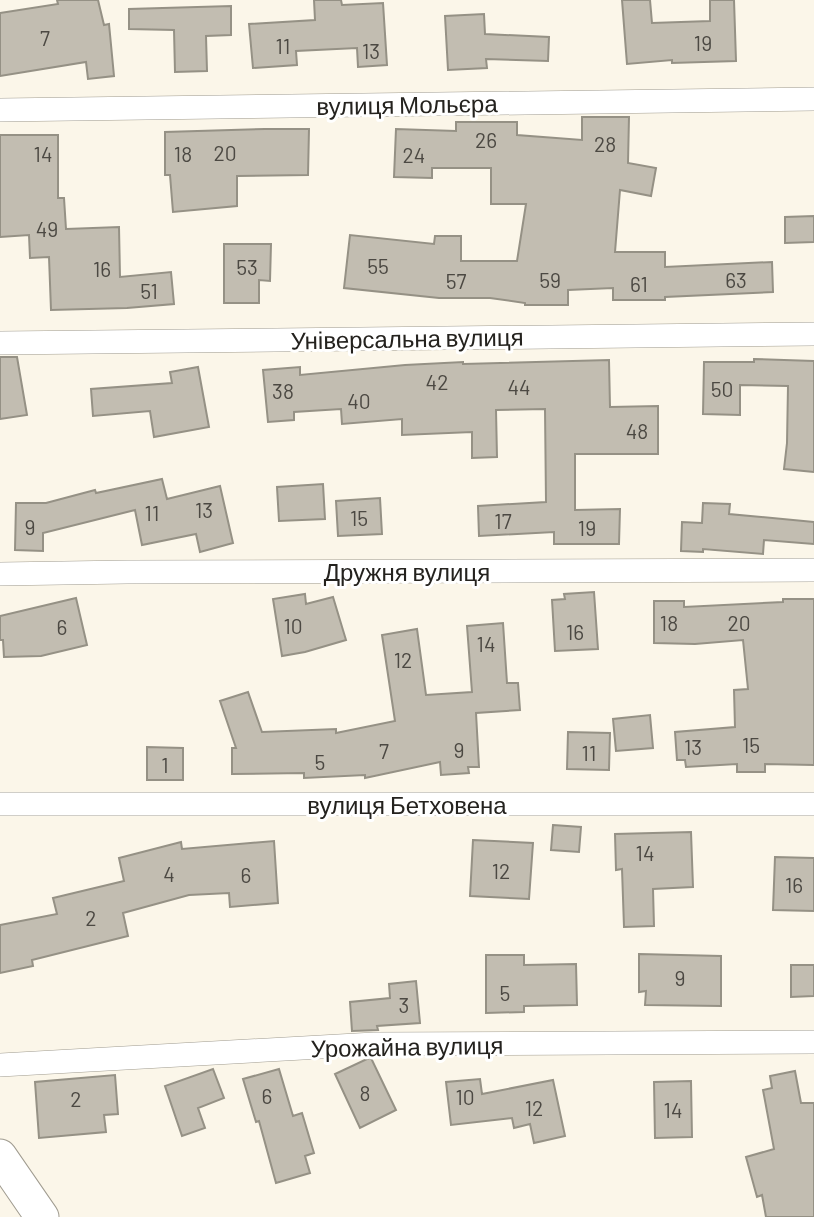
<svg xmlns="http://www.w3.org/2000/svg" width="814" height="1217" viewBox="0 0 814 1217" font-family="Barlow,sans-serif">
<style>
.building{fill:#c2bdb1;stroke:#959185;stroke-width:2}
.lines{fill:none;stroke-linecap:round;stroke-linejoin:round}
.minor-casing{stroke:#a09c90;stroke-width:24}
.secondary-casing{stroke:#a09c90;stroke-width:35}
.minor{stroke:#fff;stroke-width:23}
.secondary{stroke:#fff;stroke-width:33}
.labels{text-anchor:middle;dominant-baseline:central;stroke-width:6;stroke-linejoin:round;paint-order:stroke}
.number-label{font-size:21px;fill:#4c4943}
.street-label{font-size:24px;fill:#24221e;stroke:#fff}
</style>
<rect width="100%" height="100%" fill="#fbf6e9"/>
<path class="building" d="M57 0H98L104 25 109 24 114 76 88 79 86 62 0 76V13L58 4Z
M314 0H341L342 5 383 3 387 65 358 67 357 48 296 51 297 65 253 68 249 24 315 20Z
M622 0H650L652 23 710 21V0H734L736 61 672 63V60L627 64Z
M231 6V35L206 36 207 71 175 72 174 30 129 29V9Z
M484 14 485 34 549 37 548 61 486 59 487 68 448 70 445 16Z
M582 117H629L628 163 656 168 651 196 620 190 615 252H665V267L772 262 773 292 665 297V300H613V288L568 290V305H525V303L490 298H439L344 288 350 235 434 244 435 236H461V261H517L526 204H491V168H432V178L394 177 396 129 456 131V122H517V135L582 140Z
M265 129H309L308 175 237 176V206L173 212 170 175H165V132Z
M0 135H58V198H64L66 229 119 227 120 277 171 272 174 304 127 308 51 310 49 257 30 258 29 235 0 237Z
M814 216V242L785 243V217Z
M224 244H271L270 281 259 280V303H224Z
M0 357H17L27 415 0 419Z
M754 359 814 361V472L784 469 787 443 788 386 740 385V415L703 414 704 362H754Z
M609 360 610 407 658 406V454H575V510L620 509 619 544H554V532L479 536 478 506 546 502 545 409 496 410 497 457 472 458V432L402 435V419L342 424 341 409 294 412V420L268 422 263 370 300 367V375L405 365 463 362V364Z
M198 367 209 427 154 437 150 411 93 416 91 389 172 383 170 372Z
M162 479 167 499 220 486 233 543 200 552 196 534 142 545 135 510 43 533V551L15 550 16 503H46L95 490 96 493Z
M323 484 325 519 279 521 277 487Z
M380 498 382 534 338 536 336 501Z
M703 503 730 504 729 514 814 522V544L764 540 763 554 703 549V552L681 551 682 522 702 523Z
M594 592 598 649 555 651 552 600 565 599 564 594Z
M305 594 306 604 333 597 346 640 305 652 282 656 273 599Z
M76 598 87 645 41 656 4 657 3 640H0V616Z
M783 599H814V765L765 764V772H737V764L686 767 685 760H677L675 732 735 727 734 690 748 689 743 640 695 644 654 643V601H684V607L783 602Z
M503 623 507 683H518L520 710 476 713 479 767H468L469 773 441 775 440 762 365 778V775L304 778V773L232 774V748H236L220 701 248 692 262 732 336 729V733L395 721 382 635 417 629 426 695 472 692 467 626Z
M650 715 653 748 616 751 613 719Z
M568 732 610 733 609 770 567 769Z
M147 747 183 748V780H147Z
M553 825 581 827 579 852 551 850Z
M691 832 693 887 653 889 654 926 624 927 622 869 616 870 615 834Z
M473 840 533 843 529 899 470 896Z
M274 841 278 903 230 907 229 893 189 895 123 913 128 936 32 960 33 966 0 973V925L57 914 53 898 124 881 119 858 181 842 182 849Z
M775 857 814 858V911L773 910Z
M639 954 721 956V1006L645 1005 646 991 639 992Z
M486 955H524V965L576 964 577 1005 524 1006V1012L486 1013Z
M791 965H814V996L791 997Z
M416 981 420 1023 377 1026 378 1030 352 1031 350 1002 390 998 389 984Z
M369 1058H371L396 1110 360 1128 335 1074Z
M213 1069 224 1098 198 1108 205 1128 182 1136 165 1086Z
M279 1069 293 1116 302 1113 314 1153 305 1156 310 1173 276 1183 259 1121 256 1122 243 1079Z
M795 1071 801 1103H814V1217H766L762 1195 757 1197 746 1157 774 1149 763 1090 772 1088 770 1076Z
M115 1075 118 1114 104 1115 106 1132 39 1138 35 1082Z
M480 1079 482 1094 553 1080 565 1136 534 1143 530 1124 514 1128 512 1118 451 1125 446 1082Z
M691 1081 692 1137 655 1138 654 1082Z"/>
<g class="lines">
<g class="minor-casing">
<path id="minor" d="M0 110 814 99
M0 343 814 334
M0 574 127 572 814 570
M0 804H814
M0 1065 374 1044 814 1042"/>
</g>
<g class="secondary-casing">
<path id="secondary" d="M0 1156 42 1217"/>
</g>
<use href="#minor" class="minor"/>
<use href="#secondary" class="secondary"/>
</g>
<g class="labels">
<g class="number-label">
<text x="45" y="37">7</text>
<text x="703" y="42">19</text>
<text x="283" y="45">11</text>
<text x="371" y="50">13</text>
<text x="486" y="139">26</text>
<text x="605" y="143">28</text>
<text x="225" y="152">20</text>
<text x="43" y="153">14</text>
<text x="183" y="153">18</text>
<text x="414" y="154">24</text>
<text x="47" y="228">49</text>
<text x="378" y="265">55</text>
<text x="247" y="266">53</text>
<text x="102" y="268">16</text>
<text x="550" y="279">59</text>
<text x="736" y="279">63</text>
<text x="456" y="280">57</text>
<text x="639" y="283">61</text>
<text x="149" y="290">51</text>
<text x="437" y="381">42</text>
<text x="519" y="386">44</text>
<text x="722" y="388">50</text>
<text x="283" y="390">38</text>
<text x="359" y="400">40</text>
<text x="637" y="430">48</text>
<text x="204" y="509">13</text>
<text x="152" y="512">11</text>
<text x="359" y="517">15</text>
<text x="503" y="520">17</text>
<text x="30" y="526">9</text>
<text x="587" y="527">19</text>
<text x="669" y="622">18</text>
<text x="739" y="622">20</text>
<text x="293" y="625">10</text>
<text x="62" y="626">6</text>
<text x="575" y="631">16</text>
<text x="486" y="643">14</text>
<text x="403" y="659">12</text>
<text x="751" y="744">15</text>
<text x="693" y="746">13</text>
<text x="459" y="749">9</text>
<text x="384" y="750">7</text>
<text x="589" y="752">11</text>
<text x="320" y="761">5</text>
<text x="165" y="764">1</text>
<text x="645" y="852">14</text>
<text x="501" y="870">12</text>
<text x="169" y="873">4</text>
<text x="246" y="874">6</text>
<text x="794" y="884">16</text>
<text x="91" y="917">2</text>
<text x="680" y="977">9</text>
<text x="505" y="992">5</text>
<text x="404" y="1004">3</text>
<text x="365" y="1092">8</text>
<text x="267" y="1095">6</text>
<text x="465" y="1096">10</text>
<text x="76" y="1098">2</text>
<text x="534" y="1107">12</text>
<text x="673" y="1109">14</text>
</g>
<g class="street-label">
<text transform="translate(407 104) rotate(-1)">вулиця Мольєра</text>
<text transform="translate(407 338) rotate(-1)">Універсальна вулиця</text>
<text x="407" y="571">Дружня вулиця</text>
<text x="407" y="804">вулиця Бетховена</text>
<text transform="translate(407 1046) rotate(-1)">Урожайна вулиця</text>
</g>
</g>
</svg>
